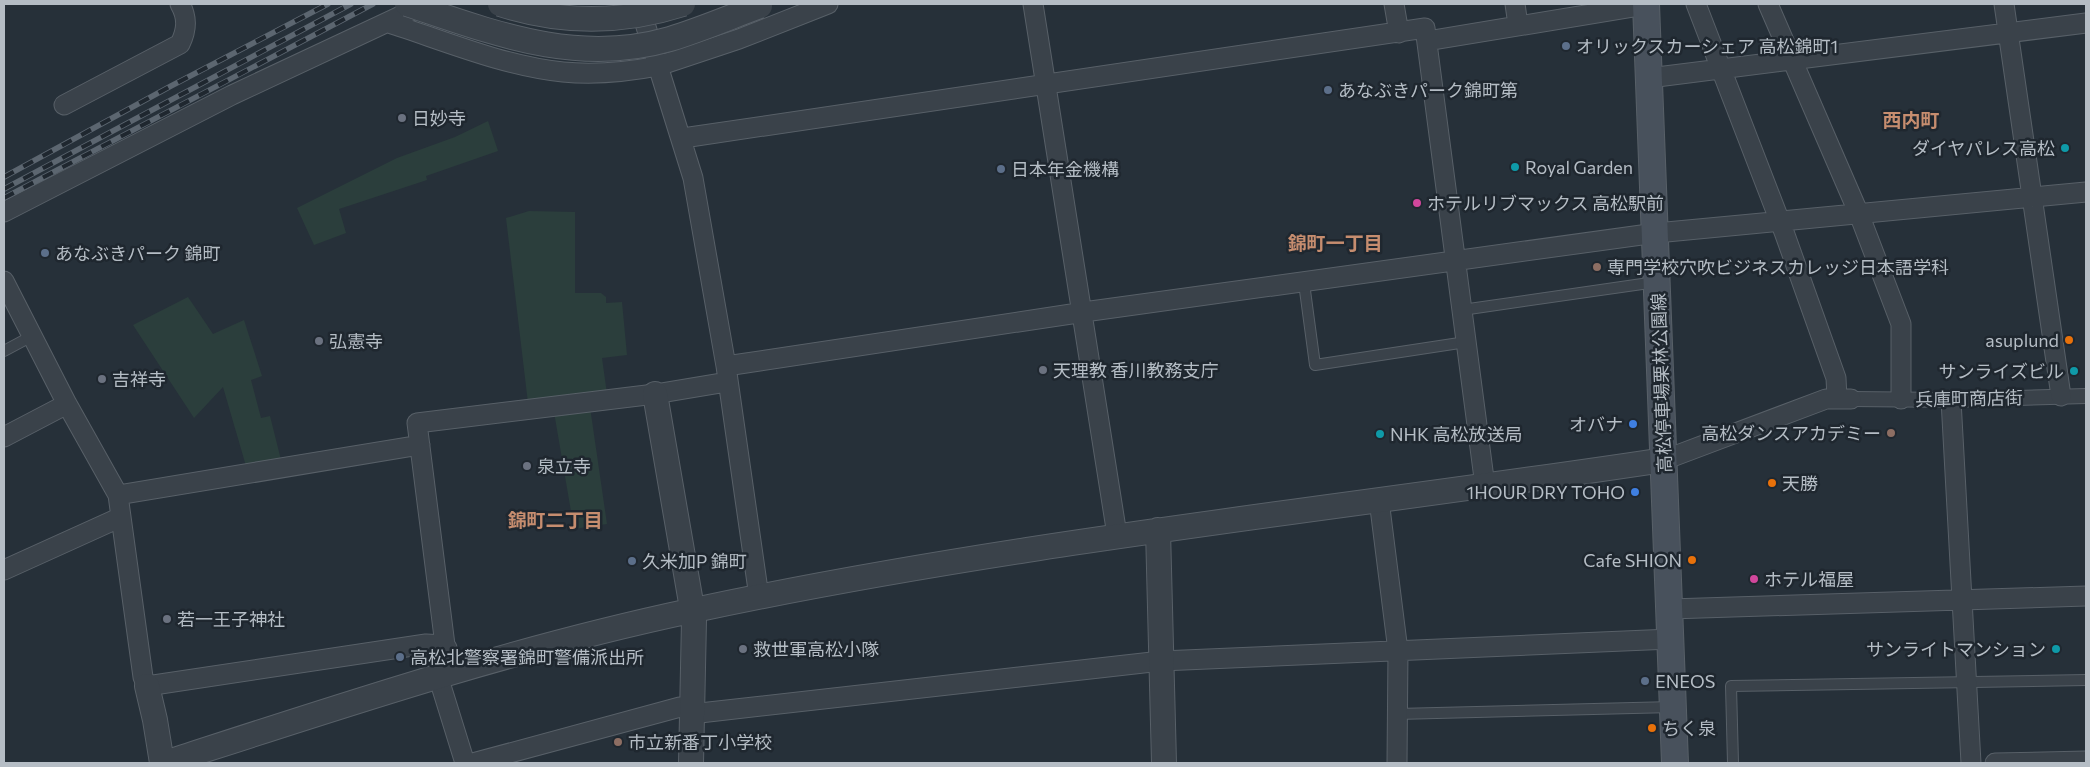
<svg xmlns="http://www.w3.org/2000/svg" width="2090" height="767" viewBox="0 0 2090 767" font-family="Commissioner,'Noto Sans JP',sans-serif">
<style>
.green{fill:#2b3e3c}
.lines{fill:none;stroke-linecap:round;stroke-linejoin:round}
.service-casing{stroke:#586068;stroke-width:12}
.pedestrian-casing{stroke:#586068;stroke-width:16}
.minor-casing{stroke:#586068;stroke-width:21}
.tertiary-casing{stroke:#586068;stroke-width:26}
.secondary-casing{stroke:#586068;stroke-width:28}
.service{stroke:#3a424a;stroke-width:10}
.pedestrian{stroke:#3a424a;stroke-width:14}
.minor{stroke:#3a424a;stroke-width:19}
.tertiary{stroke:#3a424a;stroke-width:24}
.secondary{stroke:#48515c;stroke-width:26}
.rail-casing{stroke:#5c6670;stroke-width:5.5}
.rail{stroke:#1f272f;stroke-width:4;stroke-dasharray:11;stroke-linecap:butt}
.tertiary-bridge-casing{stroke:#586068;stroke-width:26;stroke-linecap:butt}
.tertiary-bridge{stroke:#3a424a;stroke-width:24}
.service-dot{fill:#5c6f8a;stroke:#1f272f;stroke-width:2}
.worship-dot{fill:#6b7280;stroke:#1f272f;stroke-width:2}
.culture-dot{fill:#0f9aa8;stroke:#1f272f;stroke-width:2}
.hotel-dot{fill:#d1479c;stroke:#1f272f;stroke-width:2}
.education-dot{fill:#8d6e63;stroke:#1f272f;stroke-width:2}
.food-dot{fill:#e8710a;stroke:#1f272f;stroke-width:2}
.shop-dot{fill:#3f7fe0;stroke:#1f272f;stroke-width:2}
.labels{text-anchor:middle;dominant-baseline:central;stroke-width:5;stroke-linejoin:round;paint-order:stroke}
.poi-label{font-size:18px;fill:#b5bdc5;stroke:#1f272f;text-anchor:start}
.street-label{font-size:18px;fill:#b5bdc5;stroke:#1f272f}
.neighbourhood-label{font-size:19px;font-weight:bold;fill:#c68d6f;stroke:#1f272f}
</style>
<rect width="100%" height="100%" fill="#263039"/>
<path class="green" d="M488 121 498 151 426 176 427 180 339 209 346 233 314 245 297 208 397 158 455 137Z
M529 211 575 212V293H601L606 297V303L622 302 627 355 602 358 607 394 528 403 506 218Z
M188 297 213 334 244 320 262 376 251 380 261 418 270 416 281 460 246 466 223 387 194 418 133 325Z
M590 407 607 524 574 529 554 412Z"/>
<g class="lines">
<g class="service-casing">
<path id="service" d="M1304 283 1315 365 1466 342
M1462 310 1656 282
M4 351 32 336
M1397 714 1673 707
M1733 763 1731 686 2086 680"/>
</g>
<g class="pedestrian-casing">
<path id="pedestrian" d="M1851 399 1951 400 2086 396"/>
</g>
<g class="minor-casing">
<path id="minor" d="M1033 4 1117 535
M1394 4 1399 33
M1515 4 1518 25
M1696 4 1784 232 1836 378 1837 398
M1768 4 1859 214 1901 324V399
M2004 4 2061 396
M389 23C445 41 504 66 563 72 595 75 627 72 658 66L639 4
M1427 41 1646 5
M1649 78 2086 23
M64 105 180 44C187 30 188 18 180 4
M683 138 1425 28 1485 486
M4 212 232 95 426 4
M4 281 67 404 118 495 143 677 147 686 426 644 445 645 447 648 451 672
M726 366 1091 311 1656 233 2086 192
M1951 400 1971 763
M4 437 67 404
M1664 460 1826 399H1851
M118 495 420 445
M1379 500 1398 651 1397 763
M4 570 121 517
M759 597 726 366 693 178 658 66 739 39 828 4
M1670 609 2086 596
M445 645 417 423 655 394 727 382
M438 676 465 763
M691 714 1161 661 1671 639
M473 763 680 707H692
M1995 763 2086 761"/>
</g>
<g class="tertiary-casing">
<path id="tertiary" d="M655 394 694 620 691 763
M1158 530 1164 763
M147 686 155 720 162 763
M165 763C338 707 511 649 690 611 1012 542 1339 509 1664 460"/>
</g>
<g class="secondary-casing">
<path id="secondary" d="M1646 4 1675 763"/>
</g>
<use href="#service" class="service"/>
<use href="#pedestrian" class="pedestrian"/>
<use href="#minor" class="minor"/>
<use href="#tertiary" class="tertiary"/>
<use href="#secondary" class="secondary"/>
<g class="rail-casing">
<path id="rail" d="M4 177 171 86 328 4
M4 189 351 4
M4 198 373 4"/>
</g>
<use href="#rail" class="rail"/>
<g class="tertiary-bridge-casing">
<path id="tertiary-bridge" d="M407 4C494 33 577 66 670 39 700 30 730 17 760 6
M500 4C562 24 621 24 683 4"/>
</g>
<use href="#tertiary-bridge" class="tertiary-bridge"/>
</g>
<g class="service-dot">
<circle cx="1566" cy="46" r="5"/>
<circle cx="1328" cy="90" r="5"/>
<circle cx="1001" cy="169" r="5"/>
<circle cx="45" cy="253" r="5"/>
<circle cx="632" cy="561" r="5"/>
<circle cx="400" cy="657" r="5"/>
<circle cx="1645" cy="681" r="5"/>
</g>
<g class="worship-dot">
<circle cx="402" cy="118" r="5"/>
<circle cx="319" cy="341" r="5"/>
<circle cx="1043" cy="370" r="5"/>
<circle cx="102" cy="379" r="5"/>
<circle cx="527" cy="466" r="5"/>
<circle cx="167" cy="619" r="5"/>
<circle cx="743" cy="649" r="5"/>
</g>
<g class="culture-dot">
<circle cx="2065" cy="148" r="5"/>
<circle cx="1515" cy="167" r="5"/>
<circle cx="2074" cy="371" r="5"/>
<circle cx="1380" cy="434" r="5"/>
<circle cx="2056" cy="649" r="5"/>
</g>
<g class="hotel-dot">
<circle cx="1417" cy="203" r="5"/>
<circle cx="1754" cy="579" r="5"/>
</g>
<g class="education-dot">
<circle cx="1597" cy="267" r="5"/>
<circle cx="1891" cy="433" r="5"/>
<circle cx="618" cy="742" r="5"/>
</g>
<g class="food-dot">
<circle cx="2069" cy="340" r="5"/>
<circle cx="1772" cy="483" r="5"/>
<circle cx="1692" cy="560" r="5"/>
<circle cx="1652" cy="728" r="5"/>
</g>
<g class="shop-dot">
<circle cx="1633" cy="424" r="5"/>
<circle cx="1635" cy="492" r="5"/>
</g>
<g class="labels">
<g class="poi-label">
<text x="1576" y="46">オリックスカーシェア 高松錦町1</text>
<text x="1338" y="90">あなぶきパーク錦町第</text>
<text x="412" y="118">日妙寺</text>
<text x="2055" y="148" text-anchor="end">ダイヤパレス高松</text>
<text x="1525" y="167">Royal Garden</text>
<text x="1011" y="169">日本年金機構</text>
<text x="1427" y="203">ホテルリブマックス 高松駅前</text>
<text x="55" y="253">あなぶきパーク 錦町</text>
<text x="1607" y="267">専門学校穴吹ビジネスカレッジ日本語学科</text>
<text x="2059" y="340" text-anchor="end">asuplund</text>
<text x="329" y="341">弘憲寺</text>
<text x="1053" y="370">天理教 香川教務支庁</text>
<text x="2064" y="371" text-anchor="end">サンライズビル</text>
<text x="112" y="379">吉祥寺</text>
<text x="1623" y="424" text-anchor="end">オバナ</text>
<text x="1881" y="433" text-anchor="end">高松ダンスアカデミー</text>
<text x="1390" y="434">NHK 高松放送局</text>
<text x="537" y="466">泉立寺</text>
<text x="1782" y="483">天勝</text>
<text x="1625" y="492" text-anchor="end">1HOUR DRY TOHO</text>
<text x="1682" y="560" text-anchor="end">Cafe SHION</text>
<text x="642" y="561">久米加P 錦町</text>
<text x="1764" y="579">ホテル福屋</text>
<text x="177" y="619">若一王子神社</text>
<text x="753" y="649">救世軍高松小隊</text>
<text x="2046" y="649" text-anchor="end">サンライトマンション</text>
<text x="410" y="657">高松北警察署錦町警備派出所</text>
<text x="1655" y="681">ENEOS</text>
<text x="1662" y="728">ちく泉</text>
<text x="628" y="742">市立新番丁小学校</text>
</g>
<g class="street-label">
<text transform="translate(1661 383) rotate(-92)">高松停車場栗林公園線</text>
<text transform="translate(1969 398) rotate(-1)">兵庫町商店街</text>
</g>
<g class="neighbourhood-label">
<text x="1911" y="119">西内町</text>
<text x="1335" y="242">錦町一丁目</text>
<text x="555" y="519">錦町二丁目</text>
</g>
</g>
<rect width="2090" height="767" fill="none" stroke="#b5bdc5" stroke-width="10"/>
</svg>
